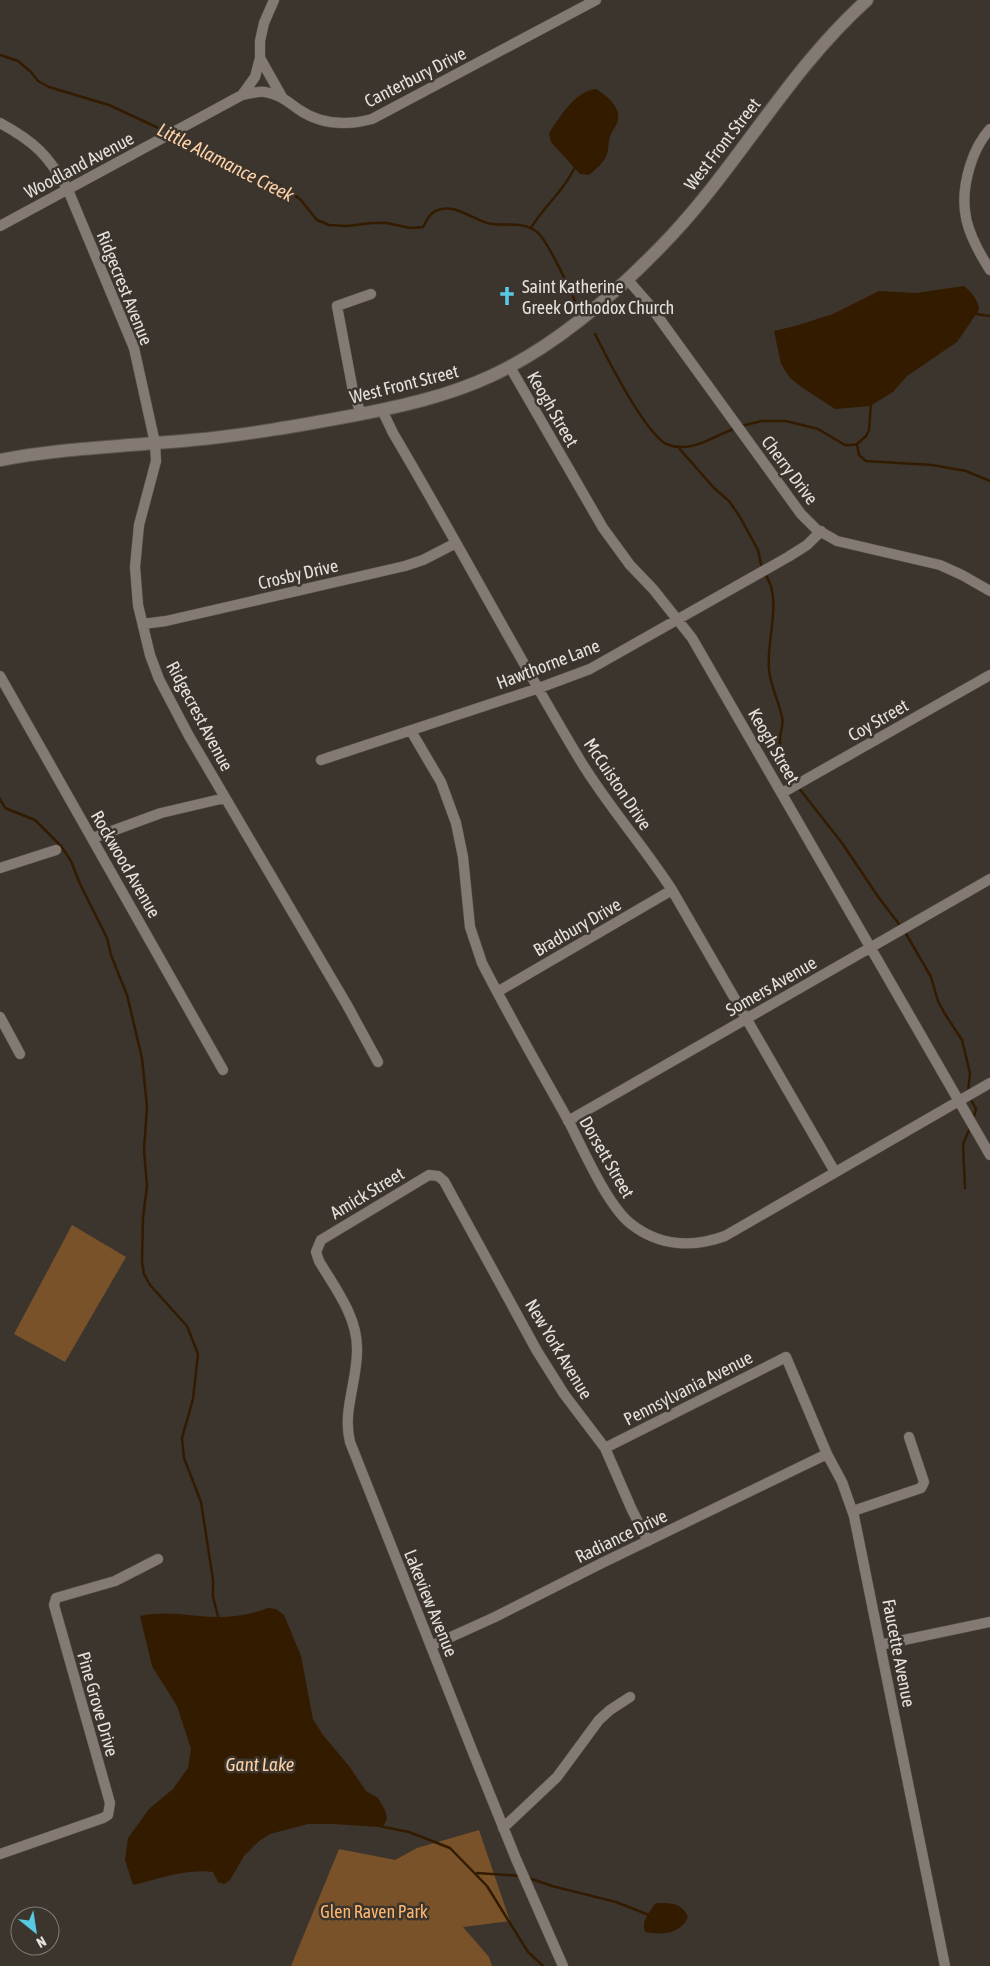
<svg xmlns="http://www.w3.org/2000/svg" width="990" height="1966" viewBox="0 0 990 1966" font-family="'Asap Condensed',sans-serif">
<style>
.green{fill:#79522a}
.water{fill:#331b00}
.lines{fill:none;stroke-linecap:round;stroke-linejoin:round}
.stream{stroke:#331b00;stroke-width:2.5}
.minor-casing{stroke:#59544d;stroke-width:11}
.tertiary-casing{stroke:#59544d;stroke-width:14}
.minor{stroke:#837b73;stroke-width:10}
.tertiary{stroke:#837b73;stroke-width:12}
.labels{text-anchor:middle;dominant-baseline:central;stroke-width:5;stroke-linejoin:round;paint-order:stroke}
.street-label{font-size:18px;fill:#e5e1dc;stroke:#3c352e}
.poi-label{font-size:18px;fill:#e5e1dc;stroke:#3c352e;text-anchor:start}
.park-label{font-size:18px;fill:#feb66e;stroke:#3c352e}
.water-label{font-size:19px;font-style:italic;fill:#fdd1a8;stroke:#3c352e}
</style>
<rect width="100%" height="100%" fill="#3c352e"/>
<path class="green" d="M72 1225 126 1257 65 1362 14 1334Z
M479 1830 510 1921 463 1927 489 1957 492 1966H291L339 1849 395 1860 417 1848Z"/>
<path class="water" d="M596 89C606 95 621 107 618 120 617 125 613 130 611 134 608 141 609 148 607 154 604 163 596 169 589 175L580 174 551 142 549 133C560 117 575 91 596 89Z
M964 286C972 293 978 299 979 310L957 342 907 376 893 392 870 406 835 409 800 386 790 378 781 364 774 331 795 326 833 314 879 291 916 293Z
M268 1608 276 1609 284 1615 301 1656 313 1719 323 1735 349 1766 366 1791 378 1798 385 1810 387 1818 384 1825 380 1827 333 1824H308L270 1834 259 1841 244 1856 230 1880 224 1884 218 1882 213 1872C187 1868 158 1879 133 1885L125 1860 128 1838 149 1809 173 1789 188 1768 191 1749 177 1706 152 1666 140 1616C169 1610 190 1617 218 1617 235 1617 252 1614 268 1608Z
M658 1903C672 1903 682 1903 688 1917 680 1935 661 1935 645 1932 641 1921 649 1913 655 1904Z"/>
<g class="lines">
<path class="stream" d="M0 55 18 61 31 72 38 81 49 87 109 105 167 132
M174 136 184 140 207 157 275 182 300 199 317 220 329 225 347 226 372 223H387L410 228 423 227C427 220 430 212 438 210 457 203 475 222 492 224 507 226 523 221 537 232 548 241 572 293 578 309
M531 228C544 206 564 191 575 167
M976 314 990 316
M595 334C608 360 643 430 666 444 671 446 677 447 682 447 697 448 721 433 736 428
M741 426 762 421H786L818 429 845 445H852L857 444 866 436 869 430 871 404
M857 445 859 455 866 461 932 465 966 471 990 481
M678 447 714 488 729 501 740 517 758 550 762 569
M765 574C783 599 766 640 769 669 770 686 779 701 782 717 784 723 781 730 780 736 779 754 786 767 795 783
M798 787 842 843 879 898 902 928
M0 799 5 808 35 820 61 846 71 861 80 884 107 938 111 955 127 995 142 1058 147 1107 144 1150 147 1186 143 1218 142 1262 144 1274 150 1285 187 1326 198 1354 193 1399 182 1438 184 1458 201 1502 213 1580V1597L219 1620
M905 932 931 977 938 1001 945 1014 962 1040 970 1073 968 1093
M970 1098 976 1109 973 1120
M965 1188 963 1144 970 1128
M379 1826 409 1832 450 1848 487 1886 528 1952 543 1966
M477 1873 521 1876
M526 1877 552 1886 616 1902 649 1915"/>
<g class="minor-casing">
<path id="minor" d="M260 58 282 97
M242 95C249 94 257 91 265 92 279 94 287 101 298 109 321 125 346 126 372 119L596 0
M0 123C35 142 48 155 68 190L134 348 155 443 156 461 139 525 135 567 138 605 150 655 159 679 189 736 347 1005 378 1062
M990 129C980 140 974 153 970 166 957 208 967 234 990 270
M0 226 242 95 255 77 260 58V41L264 23 274 0
M627 279 648 303 801 514 816 529 837 541 940 565 962 575 990 591
M510 367 603 528 630 565 653 589 692 638 990 1155
M382 410 393 433C457 541 515 652 580 760 607 805 643 845 672 890L835 1172
M361 414 353 391 337 306 371 294
M143 624 166 621 405 566 423 560 456 543
M0 676 223 1070
M411 731 441 782 456 823 463 857 470 927 482 963C509 1016 539 1068 568 1120 583 1149 607 1205 631 1224 659 1246 692 1248 725 1236L990 1083
M321 760 539 688 590 669 788 557 807 545 821 531
M782 793 990 675
M93 838 161 813 225 798
M0 868 56 850
M497 992 672 890
M0 1017 20 1054
M568 1121 990 879
M605 1448 786 1357 827 1454 842 1482 854 1516 945 1966
M853 1511 921 1488 924 1482 909 1437
M880 1645 990 1622
M431 1646 495 1617 604 1562 827 1454
M503 1828 557 1777 599 1720 610 1710 630 1697
M0 1854 103 1818 108 1815 110 1803 54 1605 56 1598 115 1581 158 1559
M563 1966 516 1859 474 1755 350 1442C342 1411 358 1380 357 1348 357 1316 335 1288 319 1261L316 1252 321 1240 429 1175 438 1176 444 1181 537 1351 564 1394 605 1448 632 1510 648 1541"/>
</g>
<g class="tertiary-casing">
<path id="tertiary" d="M0 460C63 448 127 446 192 440 247 435 302 425 356 415 402 406 448 396 491 376 558 345 621 289 671 236 741 161 790 69 867 0"/>
</g>
<use href="#minor" class="minor"/>
<use href="#tertiary" class="tertiary"/>
</g>
<defs>
<g id="church-bare" transform="scale(1.5)"><path d="M-1.2-6h2.4v3.5h3.3v2.4h-3.3V6h-2.4V-.1h-3.3v-2.4h3.3Z" fill="#57c9e3" stroke="#3c352e" stroke-width="2.5" paint-order="stroke"/></g>
</defs>
<g fill-rule="evenodd">
<use href="#church-bare" x="507" y="296"/>
</g>
<g class="labels">
<g class="street-label">
<text transform="translate(415 77) rotate(-27)">Canterbury Drive</text>
<text transform="translate(722 144) rotate(-52)">West Front Street</text>
<text transform="translate(79 165) rotate(-28)">Woodland Avenue</text>
<text transform="translate(125 288) rotate(68)">Ridgecrest Avenue</text>
<text transform="translate(404 384) rotate(-14)">West Front Street</text>
<text transform="translate(553 409) rotate(60)">Keogh Street</text>
<text transform="translate(790 470) rotate(53)">Cherry Drive</text>
<text transform="translate(298 574) rotate(-13)">Crosby Drive</text>
<text transform="translate(548 664) rotate(-21)">Hawthorne Lane</text>
<text transform="translate(200 716) rotate(62)">Ridgecrest Avenue</text>
<text transform="translate(878 720) rotate(-30)">Coy Street</text>
<text transform="translate(774 746) rotate(60)">Keogh Street</text>
<text transform="translate(618 784) rotate(56)">McCuiston Drive</text>
<text transform="translate(126 864) rotate(60)">Rockwood Avenue</text>
<text transform="translate(577 927) rotate(-30)">Bradbury Drive</text>
<text transform="translate(771 986) rotate(-30)">Somers Avenue</text>
<text transform="translate(607 1157) rotate(60)">Dorsett Street</text>
<text transform="translate(367 1193) rotate(-31)">Amick Street</text>
<text transform="translate(559 1349) rotate(59)">New York Avenue</text>
<text transform="translate(688 1388) rotate(-27)">Pennsylvania Avenue</text>
<text transform="translate(621 1536) rotate(-26)">Radiance Drive</text>
<text transform="translate(431 1603) rotate(68)">Lakeview Avenue</text>
<text transform="translate(899 1653) rotate(79)">Faucette Avenue</text>
<text transform="translate(98 1704) rotate(74)">Pine Grove Drive</text>
</g>
<g class="poi-label">
<text x="522" y="286">Saint Katherine<tspan x="522" dy="21">Greek Orthodox Church</tspan></text>
</g>
<g class="park-label">
<text x="374" y="1911">Glen Raven Park</text>
</g>
<g class="water-label">
<text transform="translate(226 162) rotate(27)">Little Alamance Creek</text>
<text x="260" y="1764">Gant Lake</text>
</g>
</g>
<g transform="translate(35 1931) rotate(150)"><circle r="24" fill="#3c352e" stroke="#807a74"/>
<path d="M0-4L9 19L0 12L-9 19Z" fill="#57c9e3"/>
<text y="-8" font-size="14" font-weight="bold" text-anchor="middle" fill="#e5e1dc">N</text>
</g>
</svg>
